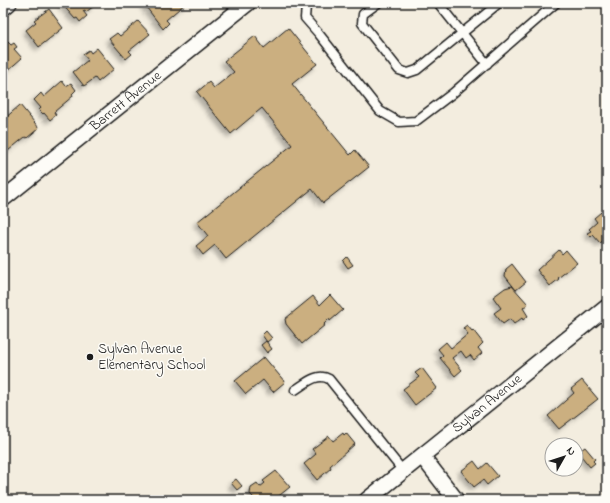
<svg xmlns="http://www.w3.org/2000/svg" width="610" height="503" viewBox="0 0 610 503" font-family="'Indie Flower',sans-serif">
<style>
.building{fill:#cbaf80;stroke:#1c1c1c;filter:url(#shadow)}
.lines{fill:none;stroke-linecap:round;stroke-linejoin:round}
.service-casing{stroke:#1c1c1c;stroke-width:11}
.minor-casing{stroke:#1c1c1c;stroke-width:18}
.service{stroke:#fdfcf7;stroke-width:8}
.minor{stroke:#fdfcf7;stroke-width:15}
.poi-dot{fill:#1c1c1c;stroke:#fdfcf7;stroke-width:1.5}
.labels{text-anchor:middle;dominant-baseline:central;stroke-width:3;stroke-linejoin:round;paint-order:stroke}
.street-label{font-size:14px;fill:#1c1c1c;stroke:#fdfcf7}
.poi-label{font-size:14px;fill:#1c1c1c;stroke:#fdfcf7;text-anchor:start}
</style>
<defs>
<filter id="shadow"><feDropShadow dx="-3.5" dy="3.5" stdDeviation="2" flood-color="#0004"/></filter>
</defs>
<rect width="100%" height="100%" fill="#f3eddf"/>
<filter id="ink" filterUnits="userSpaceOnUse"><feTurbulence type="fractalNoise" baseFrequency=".025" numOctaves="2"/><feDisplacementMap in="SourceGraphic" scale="8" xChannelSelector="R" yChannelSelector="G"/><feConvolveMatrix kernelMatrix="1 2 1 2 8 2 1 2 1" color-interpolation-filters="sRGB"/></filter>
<g filter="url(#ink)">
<path class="building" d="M61 3H94L93 4 94 6 86 12 85 10 83 11 87 16 80 22 77 18 75 19Z
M143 3H186L166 20 169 23 163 29Z
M49 9 63 28 39 47 26 30 36 22 34 20Z
M138 21 150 34 129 51 132 54 126 59 109 39 117 33 120 36Z
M288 28 317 64 292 84 350 155 355 150 369 167 323 203 312 189 226 259 215 245 203 255 196 246 208 236 197 222 292 145 262 108 231 134 197 92 209 82 214 88 234 72 224 61 255 36 264 48Z
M8 42 11 45 14 43 17 47 14 49 22 58 7 71 6 69 3 72V46Z
M97 48 114 69 98 82 95 78 84 86 73 72 88 60 83 54 89 50 91 53Z
M62 81 66 86 71 83 76 90 72 94 73 96 54 112 56 115 50 120 44 113 43 114 39 110 41 108 34 100 41 93 44 97Z
M20 105 39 128 27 138 25 137 3 155V120Z
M601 212 605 216 607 214V238L600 243 593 235 591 237 587 233 591 231 589 229 597 222 594 218Z
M559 250 562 254 566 250 577 263 558 278 559 279 550 286 537 270Z
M347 257 353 265 348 268 343 261Z
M512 264 526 282 516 290 505 276 506 269Z
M512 286 528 304 523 308 528 316 523 320 522 318 514 324 510 319 503 324 494 313 501 308 493 297 505 288Z
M330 295 343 310 330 321 329 319 324 324 325 325 302 344 286 324 285 319 313 296 320 305Z
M467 325 472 331 473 330 483 343 478 348 482 353 474 360 470 355 466 358 461 351 452 358 462 370 455 376 440 358 443 355 438 349 446 342 451 348 468 334 463 328Z
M266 331 272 338 267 342 262 335Z
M266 341 272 349 267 353 261 345Z
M264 357 285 382 273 392 263 380 246 394 235 381Z
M422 368 437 388 415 405 403 389 419 377 415 373Z
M582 380 598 399 559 429 548 416 574 393 571 389Z
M343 433 344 435 346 433 355 444 330 466 331 468 317 480 304 464 316 454 312 449 329 436 333 441Z
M585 447 595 459 593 461 595 463 590 467 578 452Z
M474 461 480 469 487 463 498 476 487 485 483 480 474 487 461 471Z
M276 471 290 487 275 499 276 500H253L254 498 250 494 251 487 257 483 260 487 265 483 263 481Z
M236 479 242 486 237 490 231 483Z"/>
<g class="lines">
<g class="service-casing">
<path id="service" d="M308 3 306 6 305 18 319 34 380 111 399 122 416 121 453 93 556 3
M378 3 363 14 362 23 399 70 408 73 417 70 499 3
M438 3 487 64
M295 390C305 384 317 372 329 379L403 471"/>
</g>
<g class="minor-casing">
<g id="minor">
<path d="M3 8 9 3"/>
<path id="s1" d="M3 199 248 3"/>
<path d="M422 456 456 500"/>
<path id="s2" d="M367 500 607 307"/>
</g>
</g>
<use href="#service" class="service"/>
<use href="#minor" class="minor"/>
</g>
</g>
<circle class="poi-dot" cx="90" cy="357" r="4"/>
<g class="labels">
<g class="street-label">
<text stroke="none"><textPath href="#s1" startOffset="157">Barrett Avenue</textPath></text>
<text stroke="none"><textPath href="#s2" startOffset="154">Sylvan Avenue</textPath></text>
</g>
<g class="poi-label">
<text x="98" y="349">Sylvan Avenue<tspan x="98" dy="16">Elementary School</tspan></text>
</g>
</g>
<rect width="610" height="503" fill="none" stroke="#fdfcf7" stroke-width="16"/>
<rect x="8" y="8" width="594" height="487" fill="none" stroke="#1c1c1c" stroke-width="1.5" filter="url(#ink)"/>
<g transform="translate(564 457) rotate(51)"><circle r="19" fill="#fdfcf7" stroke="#a3a29f"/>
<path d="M0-3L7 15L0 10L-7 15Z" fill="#1c1c1c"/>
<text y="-6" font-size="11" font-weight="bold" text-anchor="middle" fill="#1c1c1c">N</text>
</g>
</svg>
